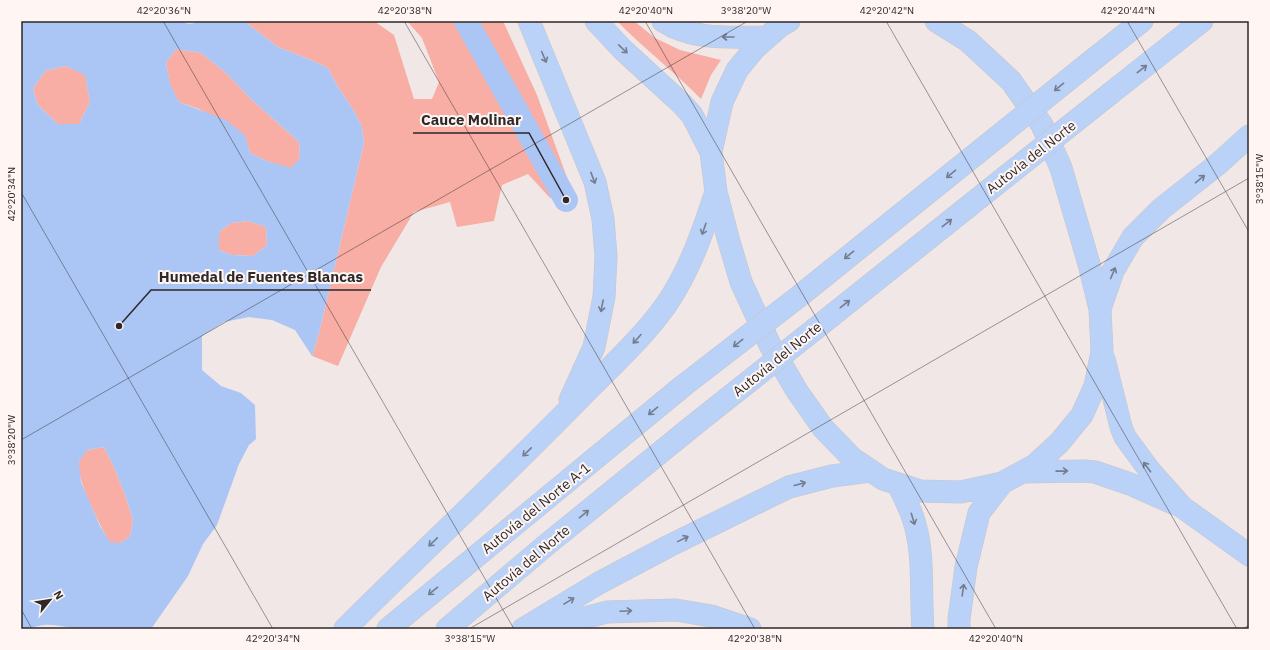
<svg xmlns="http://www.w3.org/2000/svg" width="1270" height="650" viewBox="0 0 1270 650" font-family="'IBM Plex Sans',sans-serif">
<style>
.green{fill:#f8aea4}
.water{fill:#abc6f5;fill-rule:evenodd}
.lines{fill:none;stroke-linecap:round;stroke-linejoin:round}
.canal{stroke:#abc6f5;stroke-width:24}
.highway-casing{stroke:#c8c7c7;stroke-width:23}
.highway{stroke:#bad1f8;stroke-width:22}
.highway-bridge-casing{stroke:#c8c7c7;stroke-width:23;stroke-linecap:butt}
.highway-bridge{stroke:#bad1f8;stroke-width:22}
.oneway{stroke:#747d90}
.ticks{fill:none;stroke:#2d2929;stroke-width:1;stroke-opacity:0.45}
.labels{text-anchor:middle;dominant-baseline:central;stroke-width:4;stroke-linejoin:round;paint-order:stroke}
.street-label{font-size:14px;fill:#2d2929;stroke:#fff5f3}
.leader{fill:none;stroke:#2d2929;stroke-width:1.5}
.callout-dot{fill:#2d2929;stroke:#fff5f3;stroke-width:1.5}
.callout-label{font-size:15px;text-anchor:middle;font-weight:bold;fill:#2d2929;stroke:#fff5f3;stroke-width:4;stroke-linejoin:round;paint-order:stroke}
.neatline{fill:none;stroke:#2d2929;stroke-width:1.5}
.ticks-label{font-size:10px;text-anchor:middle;fill:#2d2929}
</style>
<rect width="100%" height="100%" fill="#f1e7e6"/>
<path class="green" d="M244 21H374L394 35 414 99H432L439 82 422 38 407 21H503L537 95 569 183 550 198 528 174 502 185 494 221 457 227 450 202 414 212 381 267 338 366 312 356 319 333 364 143 362 127 354 111 338 87 328 68 311 60 278 47Z
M617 21H634L655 38 680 50 721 60 711 75 701 99C674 71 644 49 617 21Z
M176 49 201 53 225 72 252 100 299 142 300 158 291 169 267 161 250 153 245 136 199 109 179 102 170 85 166 63Z
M66 66 85 74 90 102 79 124H58L38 105 33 89 45 71Z
M248 221 266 227 267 245 253 256 232 255 219 250V232L231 223Z
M104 447 114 467 127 500 133 521 130 536 121 543H110C101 527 76 480 79 463 80 458 85 453 87 450Z"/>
<path class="water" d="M21 21H181C186 25 194 24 199 21H244L278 47 311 60 328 68 338 87 354 111 362 127 364 143 319 333 312 356 295 330 272 320 249 317 224 322 202 336V370L221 386 241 393 255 405 256 439 249 445 239 464 217 525 203 544 188 576 151 629H76C66 627 54 624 44 625 36 626 29 629 21 629ZM176 49 201 53 225 72 252 100 299 142 300 158 291 168 267 161 250 153 245 135 226 120 179 102 170 84 166 63ZM66 66 85 75 90 102 79 124H58L38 105 33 89 45 71ZM248 221 266 227 267 245 253 256 232 255 219 250V232L231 223ZM104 447 114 467 127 500 133 521 130 536 121 543 110 542 100 526 81 482 79 462 87 450Z"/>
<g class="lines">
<path class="canal" d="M466 21 566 200"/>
<g class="highway-casing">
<path id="highway" d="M529 21 595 182 603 219 606 256 604 297 594 347 570 400
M596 21 622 49 682 104 692 115 711 152
M663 21C694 41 731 37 767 37
M789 21 780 26 755 48 737 70 722 102 711 152 716 192 728 238 741 282 770 345 797 391 823 428 852 458 883 479 920 491 961 492 1002 483 1035 465 1059 443 1082 415 1095 386 1102 352 1100 309 1089 264 1061 168 1042 125 1011 81 968 41 936 21
M1089 63 1142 21
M1111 93 1202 21
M802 294 981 150
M1100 309 1113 271 1133 237 1161 209 1218 164 1249 136
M815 329 1004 178
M1104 359 1121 427 1125 437 1150 471 1182 507 1249 555
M1023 472 1084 471 1095 472 1130 484 1175 504
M898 484C903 495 909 506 913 518 925 553 920 592 923 629
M345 629C422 552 502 478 578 400 608 369 641 340 666 305 690 270 703 231 716 192
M388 629 683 386
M447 629 545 546 699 421
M523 629 599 583 669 546 789 487 832 476 870 471
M548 629 554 626 607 612 676 610 711 616 750 629
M959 629V619L966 567 979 513 1002 483"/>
</g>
<use href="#highway" class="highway"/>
<g class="highway-bridge-casing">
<path id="highway-bridge" d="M981 150 1089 63
M1004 178 1111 93
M683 386 802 294
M699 421 815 329"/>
</g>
<use href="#highway-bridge" class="highway-bridge"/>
</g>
<defs><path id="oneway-shaft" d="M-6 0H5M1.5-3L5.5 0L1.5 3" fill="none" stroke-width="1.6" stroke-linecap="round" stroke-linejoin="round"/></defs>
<g class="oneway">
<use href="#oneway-shaft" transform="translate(728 37) rotate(-180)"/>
<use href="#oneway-shaft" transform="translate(623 49) rotate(44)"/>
<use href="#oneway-shaft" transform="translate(544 57) rotate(67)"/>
<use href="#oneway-shaft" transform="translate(1142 69) rotate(-38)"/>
<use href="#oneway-shaft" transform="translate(1059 87) rotate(141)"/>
<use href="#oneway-shaft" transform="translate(951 174) rotate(141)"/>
<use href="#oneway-shaft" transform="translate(593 178) rotate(70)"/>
<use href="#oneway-shaft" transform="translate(1200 179) rotate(-39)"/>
<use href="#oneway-shaft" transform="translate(947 223) rotate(-38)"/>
<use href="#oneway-shaft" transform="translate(704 229) rotate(109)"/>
<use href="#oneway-shaft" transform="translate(849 255) rotate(141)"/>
<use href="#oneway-shaft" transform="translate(1113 273) rotate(-67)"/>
<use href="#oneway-shaft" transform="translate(845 304) rotate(-38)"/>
<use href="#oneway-shaft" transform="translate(602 306) rotate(101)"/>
<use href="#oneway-shaft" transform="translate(637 339) rotate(132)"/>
<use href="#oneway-shaft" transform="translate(738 343) rotate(142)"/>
<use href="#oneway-shaft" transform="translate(653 411) rotate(140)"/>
<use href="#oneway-shaft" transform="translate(527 452) rotate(136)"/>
<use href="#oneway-shaft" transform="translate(1147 467) rotate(-127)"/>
<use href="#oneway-shaft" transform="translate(1062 471) rotate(-1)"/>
<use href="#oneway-shaft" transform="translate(800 484) rotate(-15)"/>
<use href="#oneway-shaft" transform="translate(584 514) rotate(-39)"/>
<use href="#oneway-shaft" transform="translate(913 519) rotate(73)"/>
<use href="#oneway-shaft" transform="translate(683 539) rotate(-26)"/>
<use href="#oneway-shaft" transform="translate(433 542) rotate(136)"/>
<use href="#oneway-shaft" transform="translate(963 590) rotate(-82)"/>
<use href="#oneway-shaft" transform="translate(433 591) rotate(141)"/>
<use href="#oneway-shaft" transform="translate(569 601) rotate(-31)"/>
<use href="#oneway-shaft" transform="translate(626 611) rotate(-3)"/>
</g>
<path class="ticks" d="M163 21 514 629M404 21 755 629M645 21 996 629M886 21 1237 629M1127 21 1249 232M21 192 273 629M21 440 748 21M21 609 32 629M469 629 1249 178M1243 629 1249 625"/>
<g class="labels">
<g class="street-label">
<text transform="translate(1031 157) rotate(-38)">Autovía del Norte</text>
<text transform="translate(777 359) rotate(-39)">Autovía del Norte</text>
<text transform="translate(536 508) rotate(-39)">Autovía del Norte A-1</text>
<text transform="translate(526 563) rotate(-40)">Autovía del Norte</text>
</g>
</g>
<path class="leader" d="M566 200L529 133H413M119 326L151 290H371"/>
<g class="callout-dot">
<circle cx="566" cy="200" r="4"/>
<circle cx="119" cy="326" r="4"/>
</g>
<g class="callout-label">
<text x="471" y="125">Cauce Molinar</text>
<text x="261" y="282">Humedal de Fuentes Blancas</text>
</g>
<rect width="1270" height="650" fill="none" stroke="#fff5f3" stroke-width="44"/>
<g transform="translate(50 600) rotate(60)" stroke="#fff5f3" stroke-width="3" paint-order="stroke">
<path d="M0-3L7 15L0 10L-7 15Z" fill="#2d2929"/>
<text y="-6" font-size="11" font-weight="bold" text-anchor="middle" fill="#2d2929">N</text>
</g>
<rect x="22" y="22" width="1226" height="606" class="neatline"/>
<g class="ticks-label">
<text x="164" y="14">42°20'36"N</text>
<text x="405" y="14">42°20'38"N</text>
<text x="646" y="14">42°20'40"N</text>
<text x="746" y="14">3°38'20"W</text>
<text x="887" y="14">42°20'42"N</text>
<text x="1128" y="14">42°20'44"N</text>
<text transform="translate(1259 179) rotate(-90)" y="4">3°38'15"W</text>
<text transform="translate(11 194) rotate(-90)" y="4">42°20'34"N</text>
<text transform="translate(11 440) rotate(-90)" y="4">3°38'20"W</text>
<text x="273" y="642">42°20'34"N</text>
<text x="470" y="642">3°38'15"W</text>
<text x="755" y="642">42°20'38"N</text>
<text x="996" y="642">42°20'40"N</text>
</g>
</svg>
